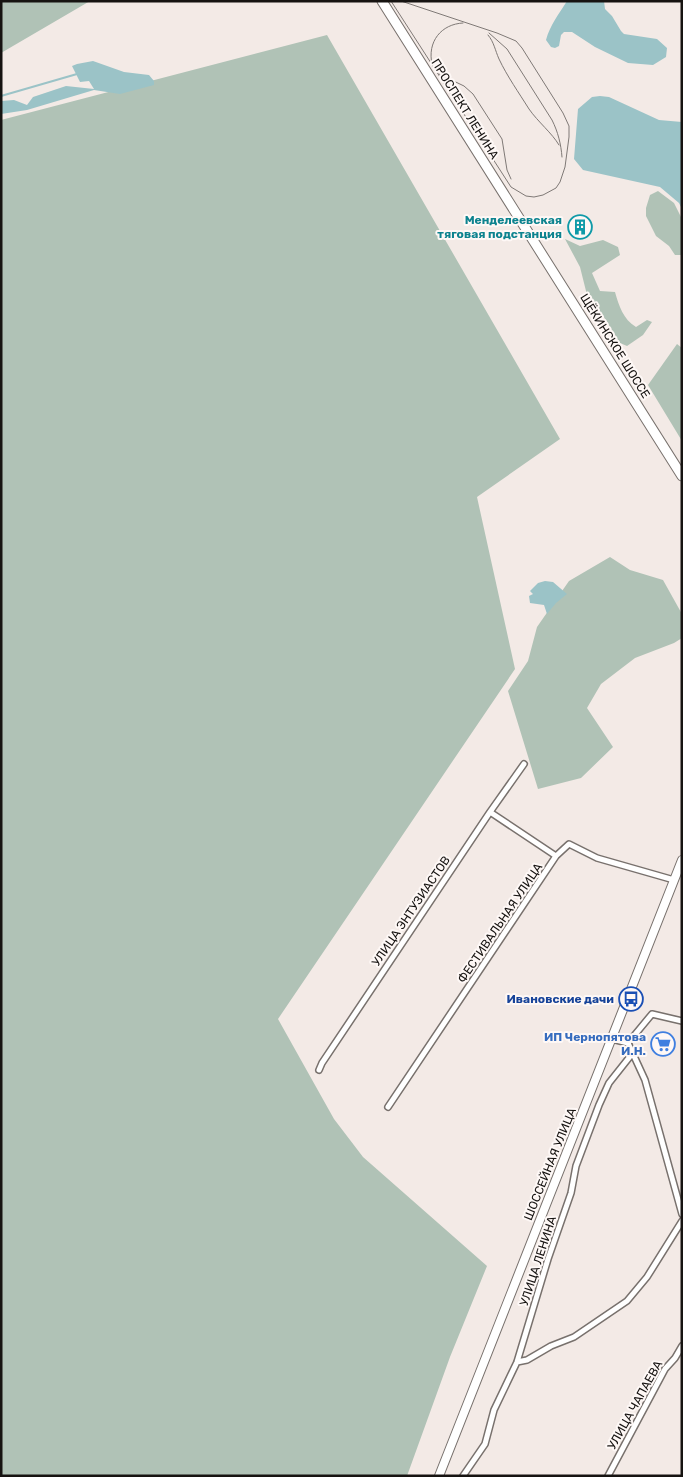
<svg xmlns="http://www.w3.org/2000/svg" width="683" height="1477" viewBox="0 0 683 1477" font-family="Rubik,sans-serif">
<style>
.green{fill:#b0c2b6}
.water{fill:#9bc3c7}
.lines{fill:none;stroke-linecap:round;stroke-linejoin:round}
.stream{stroke:#9bc3c7;stroke-width:2}
.minor-casing{stroke:#78716d;stroke-width:8}
.secondary-casing{stroke:#78716d;stroke-width:10}
.primary-casing{stroke:#78716d;stroke-width:11}
.minor{stroke:#fff;stroke-width:5}
.secondary{stroke:#fff;stroke-width:8}
.primary{stroke:#fff;stroke-width:9}
.tram{stroke:#7f7976;stroke-width:1}
.labels{text-anchor:middle;dominant-baseline:central;stroke-width:4;stroke-linejoin:round;paint-order:stroke}
.street-label{font-size:12px;fill:#161311;stroke:#fef8f6}
.culture-label{font-size:12px;font-weight:bold;fill:#0d838f;stroke:#fef8f6;text-anchor:end}
.transit-label{font-size:12px;font-weight:bold;fill:#164399;stroke:#fef8f6;text-anchor:end}
.shop-label{font-size:12px;font-weight:bold;fill:#366cbe;stroke:#fef8f6;text-anchor:end}
</style>
<rect width="100%" height="100%" fill="#f3eae6"/>
<path class="green" d="M1 1H90L1 53Z
M327 35 560 439 477 497 515 669 278 1019 334 1119 363 1157 487 1266 450 1357 407 1476H1V120Z
M658 191 674 203 682 219V255H675L669 246 656 236 646 216V208L650 195Z
M565 239 580 246 603 240 618 247 620 255 592 273 600 291 615 292C619 306 623 319 636 327L647 320 652 322 643 335 627 346 620 343 602 314 587 295 580 267Z
M677 344 682 348V441L648 385Z
M610 557 630 570 663 580 682 614V638L674 643 635 658 601 684 587 708 613 747 581 778 538 789 508 691 528 661 537 627 569 581Z"/>
<path class="water" d="M567 1H604L605 9 612 16 621 31 624 34 657 39 667 48 666 57 653 65 628 63 595 47 572 32H564L561 35 559 46 555 48 551 47 546 40C550 25 559 14 567 1Z
M93 61 124 72 149 75 154 81V85L120 94 94 90 27 110 1 114V101L14 100 27 105 33 97 66 86 94 89 89 81 80 82 72 66 77 64Z
M600 96 609 97 659 120 682 122V209L679 203 660 187 583 170 574 159 578 109 592 97Z
M545 581 553 582 567 594 556 603 547 614 544 605 530 603 529 596 533 594 530 591 538 583Z"/>
<g class="lines">
<path class="stream" d="M1 96 77 74"/>
<g class="minor-casing">
<path id="minor" d="M490 812 556 856
M612 1039 628 1043 645 1080 682 1214
M628 1043 652 1014 682 1021
M319 1070 322 1063 490 812 524 764
M388 1107 556 856 569 844 597 858 674 880
M517 1362 527 1360 551 1346 574 1337 627 1301 647 1277 682 1221
M463 1476 485 1444 494 1410 517 1362 548 1259 571 1193 576 1166 599 1105 609 1083 632 1054
M608 1476 665 1369 675 1358 682 1346"/>
</g>
<g class="secondary-casing">
<path id="secondary" d="M439 1476 682 860"/>
</g>
<g class="primary-casing">
<path id="primary" d="M382 1 682 476"/>
</g>
<use href="#minor" class="minor"/>
<use href="#secondary" class="secondary"/>
<use href="#primary" class="primary"/>
<path class="tram" d="M391 1 511 187 526 196 534 197 543 195 556 188 560 182 565 167 569 137V126L563 113 522 48 516 41 497 33 401 1
M489 33 507 49 552 120C558 132 561 144 562 157
M488 35C494 42 495 50 499 59 507 76 519 93 529 109 538 122 552 133 559 145
M432 64C427 42 441 24 463 23
M439 74 464 86 473 94 502 139 507 170 511 179"/>
</g>
<defs>
<g id="building-ring" transform="scale(1.25)"><circle r="9.5" fill="#fef8f6" stroke="#0f9aa8" stroke-width="1.5"/><path d="M-4-6H4V6H1V3H-1V6H-4ZM-2.5-4.3h1.7v1.8h-1.7ZM.8-4.3h1.7v1.8H.8ZM-2.5-1h1.7V.8h-1.7ZM.8-1h1.7V.8H.8Z" fill="#0f9aa8"/></g>
<g id="bus-ring" transform="scale(1.25)"><circle r="9.5" fill="#fef8f6" stroke="#1a4fb4" stroke-width="1.5"/><path d="M-5-6H5V4H4V6H2V4H-2V6H-4V4H-5ZM-3.5-4V0h7V-4ZM-3.5 1.2v1.5H-2V1.2ZM2 1.2v1.5H3.5V1.2Z" fill="#1a4fb4"/></g>
<g id="supermarket-ring" transform="scale(1.25)"><circle r="9.5" fill="#fef8f6" stroke="#3f7fe0" stroke-width="1.5"/><path d="M-6-5.5h2.5l.6 2H6L4.5 2H-2.5L-4.4-4H-6ZM-1.5 3.2a1.3 1.3 0 1 0 .1 0ZM3 3.2a1.3 1.3 0 1 0 .1 0Z" fill="#3f7fe0"/></g>
</defs>
<g fill-rule="evenodd">
<use href="#building-ring" x="580" y="227"/>
<use href="#bus-ring" x="631" y="999"/>
<use href="#supermarket-ring" x="663" y="1044"/>
</g>
<g class="labels">
<g class="street-label">
<text transform="translate(465 109) rotate(58)">ПРОСПЕКТ ЛЕНИНА</text>
<text transform="translate(615 346) rotate(58)">ЩЁКИНСКОЕ ШОССЕ</text>
<text transform="translate(411 911) rotate(-56)">УЛИЦА ЭНТУЗИАСТОВ</text>
<text transform="translate(500 923) rotate(-56)">ФЕСТИВАЛЬНАЯ УЛИЦА</text>
<text transform="translate(550 1164) rotate(-68)">ШОССЕЙНАЯ УЛИЦА</text>
<text transform="translate(538 1261) rotate(-72)">УЛИЦА ЛЕНИНА</text>
<text transform="translate(635 1405) rotate(-61)">УЛИЦА ЧАПАЕВА</text>
</g>
<g class="culture-label">
<text x="562" y="220">Менделеевская<tspan x="562" dy="14">тяговая подстанция</tspan></text>
</g>
<g class="transit-label">
<text x="614" y="999">Ивановские дачи</text>
</g>
<g class="shop-label">
<text x="646" y="1037">ИП Чернопятова<tspan x="646" dy="14">И.Н.</tspan></text>
</g>
</g>
<rect width="683" height="1477" fill="none" stroke="#161311" stroke-width="5"/>
</svg>
